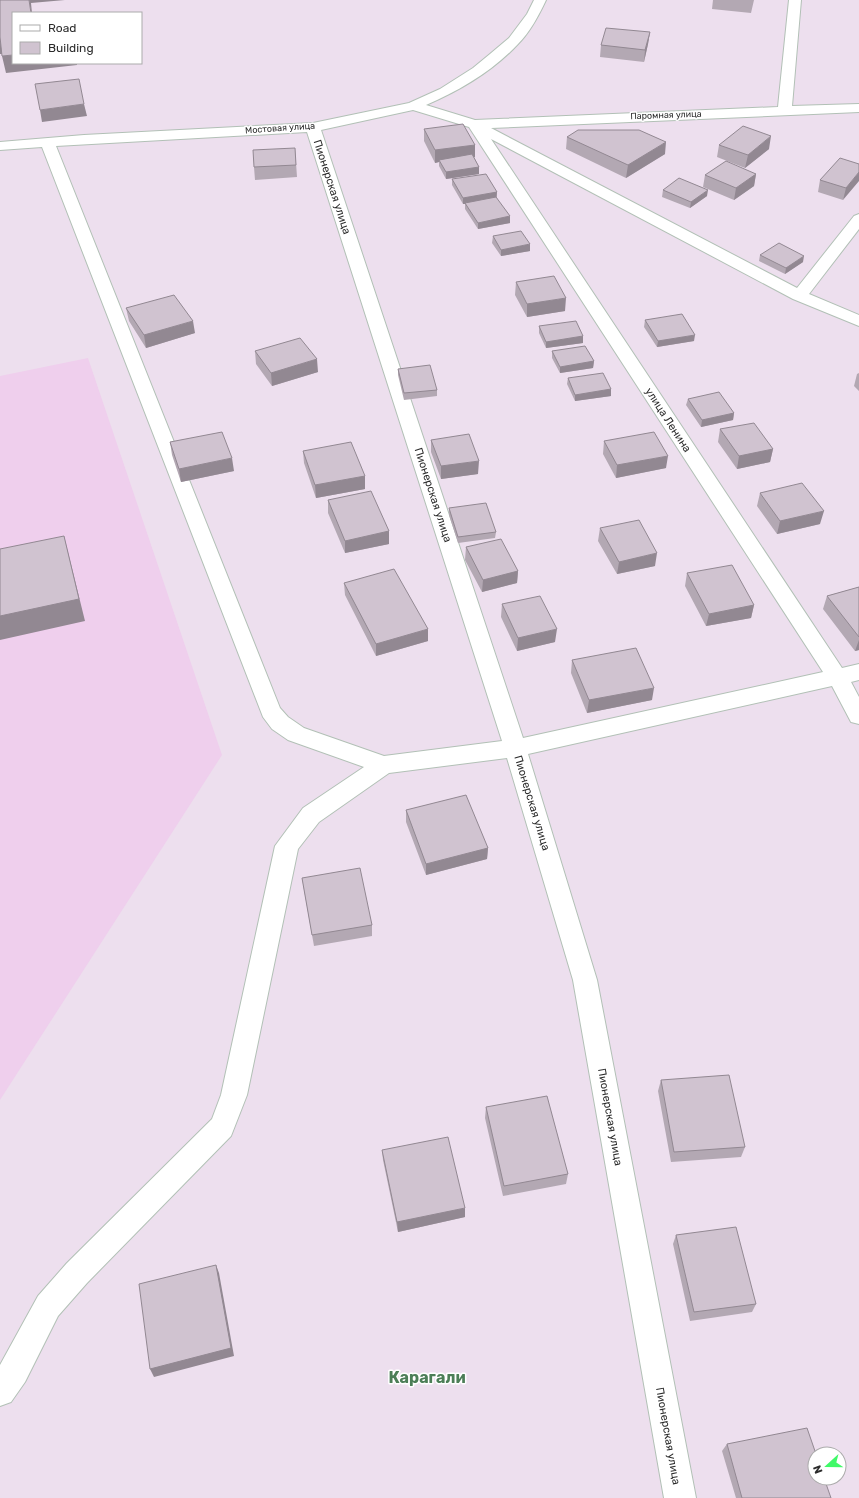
<svg xmlns="http://www.w3.org/2000/svg" width="859" height="1498" viewBox="0 0 859 1498" font-family="Rubik,sans-serif">
<style>
.education{fill:#efcfed}
.lines{fill:none;stroke-linecap:round;stroke-linejoin:round}
.minor-casing{stroke:#b2c0b6;stroke-width:2}
.minor{fill:#fff;fill-rule:evenodd}
.wall{fill:#b3a8b3}
.shaded-wall{fill:#928892}
.building{fill:#d0c3d0;stroke:#928892}
.labels{text-anchor:middle;dominant-baseline:central;stroke-width:3;stroke-linejoin:round;paint-order:stroke}
.far-street-label{font-size:9px;fill:#2c2c2c;stroke:#fff}
.street-label{font-size:11px;fill:#2c2c2c;stroke:#fff}
.near-quarter-label{font-size:16px;font-weight:bold;fill:#4c7e57;stroke:#fff}
</style>
<rect width="100%" height="100%" fill="#eddfee"/>
<path class="education" d="M88 358 222 755 0 1100V376Z"/>
<g class="lines">
<g class="minor-casing">
<path id="minor" d="M534 0H546C539 15 530 32 518 44 493 71 459 91 426 105L475 120 778 107 789 0H801L792 106 859 104V112L491 128 797 288 854 216 859 214V229L809 294 859 315V326L793 299 491 139 842 668 859 664V680L851 682 859 697V724L851 722 832 686 528 754 597 980 696 1498H664L573 980 507 758 389 773 319 822 298 849 247 1095 231 1136 87 1283 58 1316 25 1382 11 1402 0 1406V1365L38 1296 67 1263 212 1119 221 1095 275 846 303 808 364 767 288 740 272 729 263 717 42 147 0 150V142L84 135 313 123 409 103 440 89 473 68 490 54 509 38 527 14ZM413 110 469 127 823 672 523 738 321 130ZM307 132 502 741 384 756 304 728 288 717 280 708 56 146Z"/>
</g>
<use href="#minor" class="minor"/>
</g>
<path class="wall" d="M713 0H754L751 13 712 9Z
M650 32 648 44 644 62 600 57 601 45Z
M424 129 475 145V157H474L479 167V174L446 179 439 166V162L435 163 424 141Z
M567 137 665 154 626 178 566 149Z
M719 145 769 149 745 168 717 157Z
M295 148 297 177 255 180 254 167Z
M859 164 843 200 818 192 820 180Z
M756 174 754 186 734 200 703 187 705 175Z
M452 179 497 192V198L510 223 478 229 465 209V204H463L452 185Z
M663 190 707 196 690 208 662 197Z
M493 236 530 251 501 256 492 243Z
M760 255 803 262 785 274 759 261Z
M516 282 565 311 527 317 515 295Z
M126 308 195 333 146 348 129 321Z
M645 320 694 341 657 347 644 327Z
M539 326 583 336V343L546 348 539 333Z
M255 351 318 372 272 386 256 364Z
M552 351 594 361 593 368 560 373 552 358Z
M398 369 437 390V396L404 400 398 375Z
M859 373V391L854 386 857 374Z
M568 378 611 389V396L575 401 567 384Z
M688 399 734 413 733 420 701 427 686 405Z
M720 429 773 449 770 462 737 469 718 442Z
M431 440 478 474 441 479 431 452Z
M604 441 666 468 616 478 603 454Z
M170 442 234 471 181 482 172 455Z
M303 451 365 476V489L316 498 304 463Z
M760 493 820 524 777 534 757 506Z
M328 500 389 531V544L345 553 328 513Z
M449 508 496 532 495 538 458 543 449 515Z
M600 528 655 566 617 574 598 541Z
M466 547 518 571 517 583 482 592 465 560Z
M687 573 754 605 751 618 706 626 685 586Z
M344 583 428 641 376 656 345 595Z
M859 587V650L855 651 823 609 827 596Z
M502 604 555 642 517 651 501 617Z
M572 660 652 700 587 713 571 673Z
M406 810 488 848 487 859 426 875 406 822Z
M302 878 372 925V936L314 946 304 890Z
M661 1080 745 1147 741 1157 671 1162 658 1091Z
M486 1107 568 1174 566 1184 503 1196 485 1118Z
M382 1150 465 1217 398 1232 383 1160Z
M676 1235 756 1304 752 1312 690 1321 673 1244Z
M727 1444 831 1498H736L722 1451Z"/>
<path class="shaded-wall" d="M29 0H65L31 3 32 13H31Z
M650 32 648 44 644 62 645 50Z
M0 37 4 54H0Z
M13 55V63H77V65L6 73 2 56Z
M84 104 87 116 42 122 40 110Z
M771 136 769 149 745 168 748 155Z
M666 142 665 154 626 178 628 165Z
M475 145V157L440 162 439 160V162L435 163V150Z
M479 167V174L446 179V172Z
M859 172V181L843 200 846 188Z
M756 174 754 186 734 200 736 188Z
M708 190 707 196 690 208 691 202Z
M497 192 496 199 465 203V204H463V198Z
M510 216V223L478 229V223Z
M530 244V251L501 256V250Z
M804 256 803 262 785 274 786 268Z
M566 298 565 311 527 317V304Z
M193 321 195 333 146 348 144 335Z
M695 335 694 341 657 347 658 341Z
M583 336V343L546 348V342Z
M317 359 318 372 272 386 271 373Z
M594 361 593 368 560 373V367Z
M611 389V396L575 401V395Z
M734 413 733 420 701 427 702 420Z
M773 449 770 462 737 469 739 456Z
M668 456 666 468 616 478 617 465Z
M232 458 234 471 181 482 179 469Z
M479 461 478 474 441 479V466Z
M365 476V489L316 498 315 485Z
M824 511 820 524 777 534 780 521Z
M389 531V544L345 553V541Z
M64 536 85 621 0 640V616Z
M657 553 655 566 617 574 619 562Z
M518 571 517 583 482 592 483 580Z
M754 605 751 618 706 626 709 614Z
M428 629V641L376 656V644Z
M557 629 555 642 517 651 518 638Z
M859 640V650L855 651Z
M654 688 652 700 587 713 589 700Z
M488 848 487 859 426 875V864Z
M465 1208V1217L398 1232 397 1222Z
M216 1265 219 1273 234 1356 154 1377 150 1369Z"/>
<path class="building" d="M0 0H29L31 13H13V55L2 56 0 37Z
M606 28 650 32 645 50 601 45Z
M79 79 84 104 40 110 35 84Z
M463 124 475 145 435 150 424 129Z
M743 126 771 136 748 155 719 145Z
M578 130H639L666 142 628 165 567 137Z
M295 148 296 165 254 167 253 150Z
M472 154 479 167 446 172 439 160Z
M840 158 859 164V172L846 188 820 180Z
M726 161 756 174 736 188 705 175Z
M486 174 497 192 463 198 452 179Z
M679 178 708 190 691 202 663 190Z
M496 197 510 216 478 223 465 203Z
M521 231 530 244 501 250 493 236Z
M779 243 804 256 786 268 760 255Z
M554 276 566 298 527 304 516 282Z
M174 295 193 321 144 335 126 308Z
M682 314 695 335 658 341 645 320Z
M576 321 583 336 546 342 539 326Z
M300 338 317 359 271 373 255 351Z
M585 346 594 361 560 367 552 351Z
M430 365 437 390 404 393 398 369Z
M603 373 611 389 575 395 568 378Z
M719 392 734 413 702 420 688 399Z
M754 423 773 449 739 456 720 429Z
M222 432 232 458 179 469 170 442Z
M654 432 668 456 617 465 604 441Z
M469 434 479 461 441 466 431 440Z
M351 442 365 476 315 485 303 451Z
M802 483 824 511 780 521 760 493Z
M371 491 389 531 345 541 328 500Z
M486 503 496 532 458 537 449 508Z
M639 520 657 553 619 562 600 528Z
M64 536 79 599 0 616V549Z
M501 539 518 571 483 580 466 547Z
M732 565 754 605 709 614 687 573Z
M394 569 428 629 376 644 344 583Z
M859 587V637L827 596Z
M540 596 557 629 518 638 502 604Z
M636 648 654 688 589 700 572 660Z
M466 795 488 848 426 864 406 810Z
M360 868 372 925 312 935 302 878Z
M729 1075 745 1147 674 1152 661 1080Z
M547 1096 568 1174 504 1186 486 1107Z
M448 1137 465 1208 397 1222 382 1150Z
M736 1227 756 1304 694 1312 676 1235Z
M216 1265 231 1348 150 1369 139 1284Z
M807 1428 816 1454H815V1478H824L831 1498H742L727 1444Z"/>
<g class="labels">
<g class="far-street-label">
<text transform="translate(666 115) rotate(-2)">Паромная улица</text>
<text transform="translate(280 128) rotate(-4)">Мостовая улица</text>
</g>
<g class="street-label">
<text transform="translate(332 187) rotate(72)">Пионерская улица</text>
<text transform="translate(668 420) rotate(57)">улица Ленина</text>
<text transform="translate(433 495) rotate(72)">Пионерская улица</text>
<text transform="translate(532 803) rotate(73)">Пионерская улица</text>
<text transform="translate(610 1117) rotate(80)">Пионерская улица</text>
<text transform="translate(668 1436) rotate(80)">Пионерская улица</text>
</g>
<g class="near-quarter-label">
<text x="427" y="1377">Карагали</text>
</g>
</g>
<rect x="12" y="12" width="130" height="52" fill="#ffffff" stroke="#ababab"/>
<rect x="20" y="25" width="20" height="6" fill="#ffffff" stroke="#ababab"/>
<text x="48" y="32" font-size="12" fill="#2c2c2c">Road</text>
<rect x="20" y="42" width="20" height="12" fill="#d0c3d0" stroke="#ababab"/>
<text x="48" y="52" font-size="12" fill="#2c2c2c">Building</text>
<g transform="translate(827 1466) rotate(249)"><circle r="19" fill="#ffffff" stroke="#ababab"/>
<path d="M0-3L7 15L0 10L-7 15Z" fill="#40f968"/>
<text y="-6" font-size="11" font-weight="bold" text-anchor="middle" fill="#2c2c2c">N</text>
</g>
</svg>
